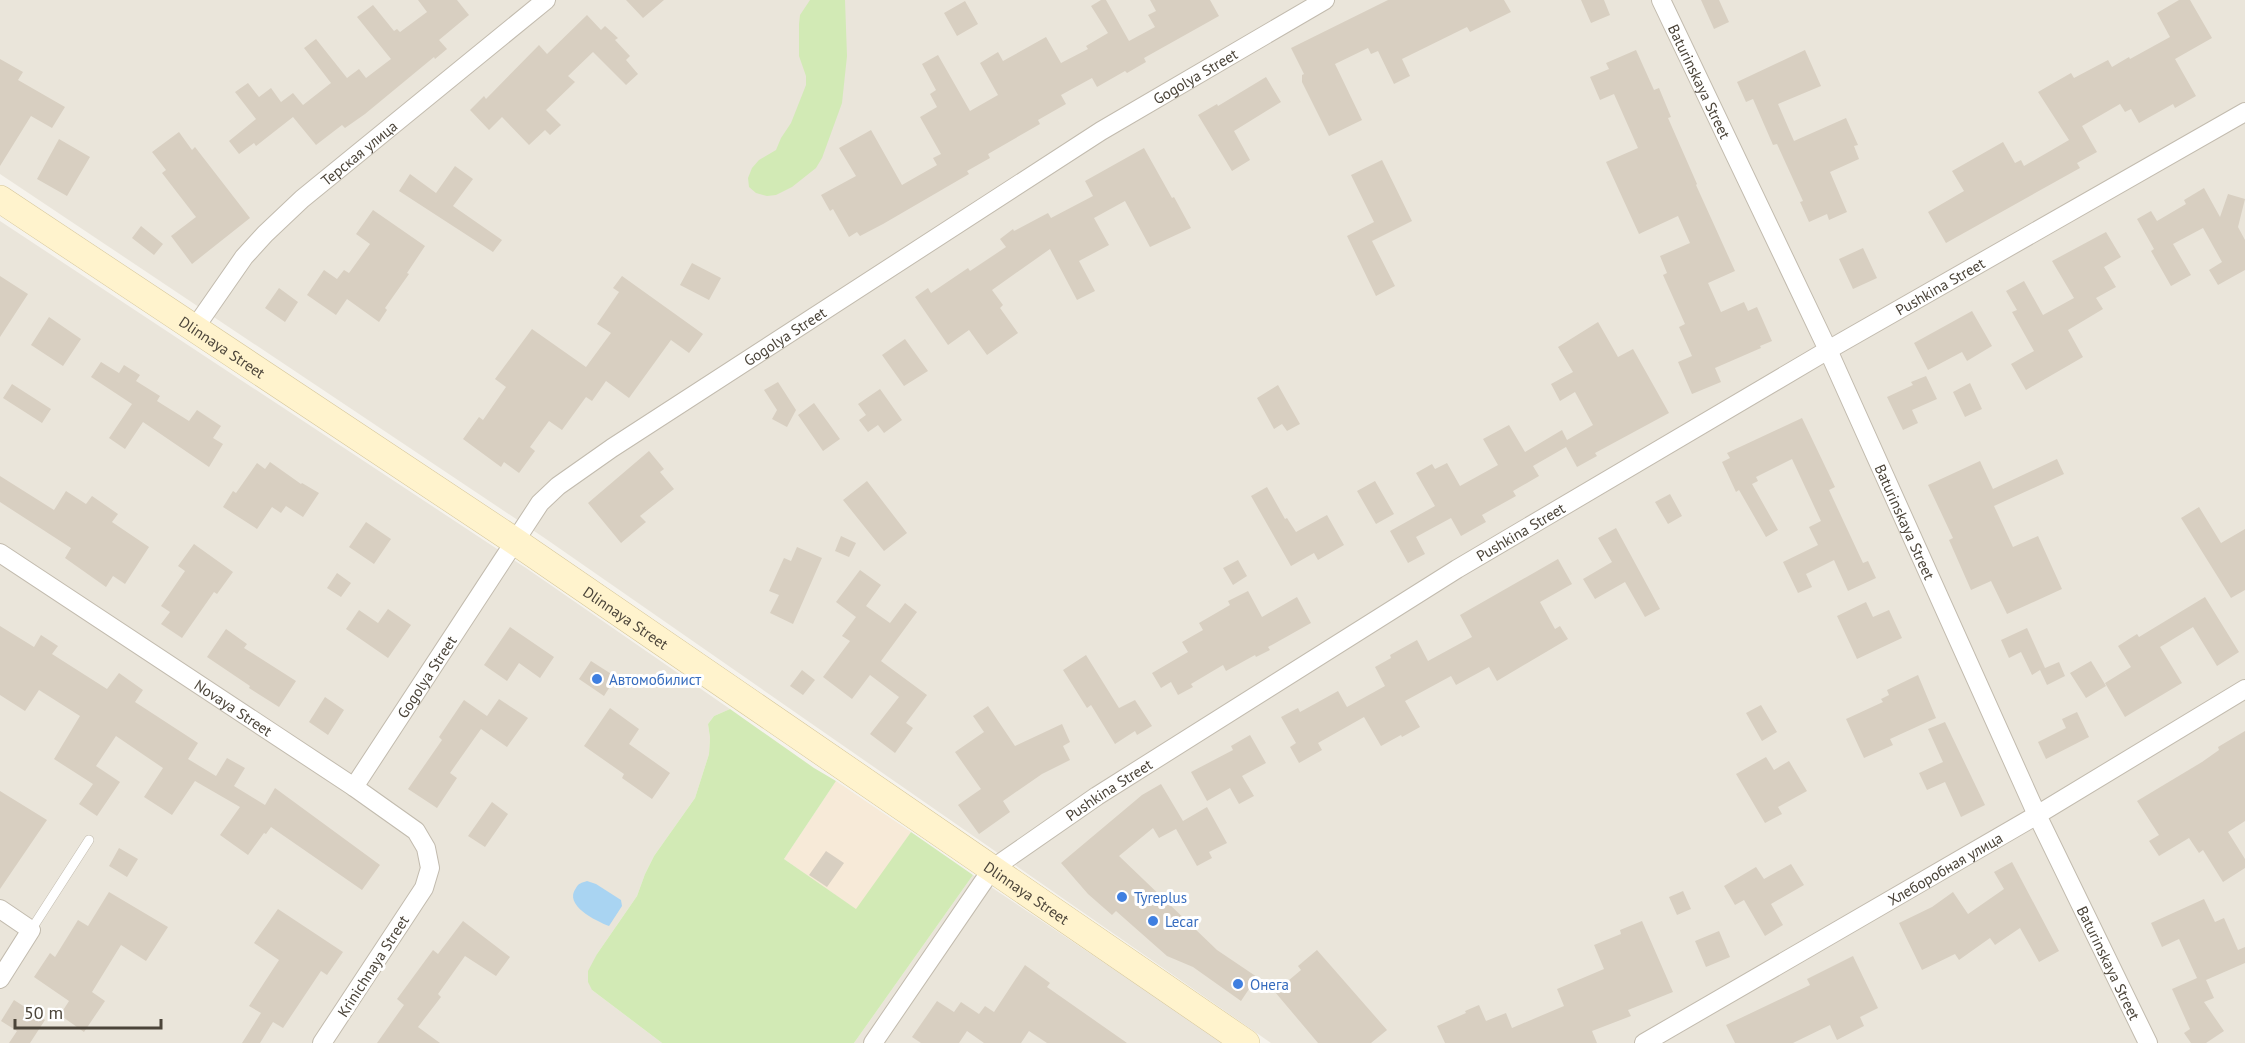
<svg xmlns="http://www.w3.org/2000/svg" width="2245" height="1043" viewBox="0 0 2245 1043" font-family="'PT Sans',sans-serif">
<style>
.residential{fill:#eae5da}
.commercial{fill:#f7ead8}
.green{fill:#d2eab5}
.water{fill:#a9d4f2}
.building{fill:#d8cfc1}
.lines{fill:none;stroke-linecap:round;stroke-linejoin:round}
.lane-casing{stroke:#c2bbae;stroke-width:10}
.street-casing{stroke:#c2bbae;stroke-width:20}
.secondary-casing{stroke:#d6c79b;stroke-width:28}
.lane{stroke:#fff;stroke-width:9}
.street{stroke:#fff;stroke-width:18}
.secondary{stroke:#fff3cd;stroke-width:27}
.shop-dot{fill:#3f7fe0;stroke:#fff;stroke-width:2}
.labels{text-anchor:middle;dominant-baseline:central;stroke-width:6;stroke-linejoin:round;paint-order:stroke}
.street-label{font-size:15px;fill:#4b4439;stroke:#fff}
.shop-label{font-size:15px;fill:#366cbe;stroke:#fff;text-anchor:start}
</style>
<rect width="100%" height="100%" fill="#f6f3ec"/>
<path class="residential" d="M0 0H2245V1043H1271L546 539 0 174Z
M0 221 526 568 730 709 714 716 708 724 710 738 709 754 695 798 654 856 645 874 637 896 597 954 592 990 662 1043H0Z
M973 875 1224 1043H854Z"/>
<path class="commercial" d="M836 781 911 832 857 910 784 859Z"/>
<path class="green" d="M810 0H845L847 56 842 103 822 158 816 168 792 187 776 195 767 196 756 193 749 187 748 178 752 168 759 160 776 150 781 138 791 123 806 85V76L799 56V24L800 15Z
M730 709 814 768 836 781 784 859 856 909 911 832 973 875 854 1043H662L592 990 588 982V971L597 954 637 896 645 874 654 856 695 798 709 754 710 738 708 724 714 716Z"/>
<path class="water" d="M587 881 596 884 621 900 622 906 609 926C596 921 563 905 576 888 579 883 581 883 587 881Z"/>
<path class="building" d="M418 0H457L469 15 439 40 447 49 435 59 434 57 365 114 345 128 342 125 316 145 293 117 256 146 254 143 239 154 229 141 256 119 235 92 248 83 259 97 271 88 281 102 293 93 303 105 331 83 304 48 316 39 347 78 359 69 366 78 391 59 357 17 373 5 394 31 397 29 400 32 427 12Z
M626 0H664L643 18Z
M1101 0H1106L1129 41 1155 27 1148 15 1156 11 1150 0H1210L1219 16 1144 58 1146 62 1127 73 1125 71 1097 87 1092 78 1061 95 1066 104 1038 120 1040 124 988 154 990 158 967 171 969 174 883 224 860 236 857 232 849 237 833 209 830 211 821 195 856 176 839 148 871 130 902 185 937 165 933 158 941 154 920 117 937 107 930 94 936 90 922 64 938 55 970 111 998 95 980 63 998 52 1003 61 1046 37 1061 63 1088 49 1086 46 1108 33 1091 6Z
M1388 0H1504L1511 12 1470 32 1467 27 1402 59 1410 76 1394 84 1378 51 1371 54 1368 48 1335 64 1362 120 1329 136 1302 82V75L1304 74 1291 48Z
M1581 0H1604L1610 15 1591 23Z
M1701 0H1719L1729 22 1714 29Z
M2179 0H2190L2212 38 2175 59 2196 96 2175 108 2173 104 2139 123 2131 109 2125 112 2120 104 2082 126 2097 152 2077 163 2080 168 1946 243 1928 212 1964 191 1952 171 2003 142 2015 163 2021 160 2024 166 2069 140 2038 92 2071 73 2074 78 2108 60 2112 67 2129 57 2130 59 2170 37 2157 13Z
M965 1 978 24 957 36 944 13Z
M587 15 601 30 605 26 618 38 615 40 630 56 626 60 638 74 626 85 593 52 568 76 575 82 546 110 561 125 550 135 545 130 529 145 502 117 489 130 470 110 484 96 486 99 539 45 547 54Z
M1636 50 1654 90 1659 88 1671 117 1668 118 1697 184 1696 185 1735 271 1708 283 1721 312 1744 302 1748 311 1757 307 1772 341 1760 346 1761 348 1715 368 1721 382 1692 394 1678 362 1692 356 1679 327 1685 324 1663 275 1667 273 1660 256 1690 243 1678 216 1639 234 1606 162 1638 148 1614 94 1600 100 1590 77 1609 69 1606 63Z
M1805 50 1821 86 1778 104 1794 141 1846 118 1858 145 1854 146 1859 159 1830 172 1847 212 1829 220 1827 214 1809 222 1800 202 1803 201 1777 144 1773 145 1753 99 1746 102 1737 82Z
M0 59 23 72 18 80 65 107 52 128 31 116 0 166Z
M1266 77 1281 102 1234 131 1250 160 1232 171 1198 115 1217 104 1218 106Z
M179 132 192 150 195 147 250 218 192 264 171 236 196 217 162 173 166 170 152 152Z
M59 139 90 157 67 196 37 179Z
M1144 148 1172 198 1174 197 1191 228 1150 247 1125 201 1094 218 1109 245 1079 261 1095 291 1077 300 1050 249 992 290 1003 305 1000 308 1018 333 987 355 969 330 948 345 915 297 928 288 931 293 968 268 970 271 1006 247 1000 239 1013 229 1014 231 1048 213 1051 218 1093 196 1085 181Z
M1382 160 1412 221 1372 241 1395 286 1376 296 1347 236 1374 222 1351 175Z
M455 166 473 179 453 206 502 240 493 252 399 191 410 174 436 193Z
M2204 188 2220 217 2228 194 2245 199 2238 227 2245 240V270L2218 285 2209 270 2222 262 2203 228 2173 244 2191 275 2171 286 2151 251 2154 249 2137 219 2151 211 2157 221 2186 204 2184 200Z
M373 210 425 246 407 273 409 274 385 308 387 310 379 322 347 299 336 315 307 295 324 270 337 279 344 270 349 273 370 244 356 234Z
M141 226 163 244 154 255 132 238Z
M2106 232 2121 257 2104 267 2116 287 2096 298 2103 309 2068 330 2083 357 2026 390 2011 364 2034 351 2012 312 2017 310 2006 291 2024 281 2043 315 2074 298 2052 261Z
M1863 248 1877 278 1853 289 1839 259Z
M692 263 721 278 709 300 680 285Z
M0 276 28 294 0 337Z
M622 276 703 334 689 353 671 340 629 398 606 381 592 401 586 397 562 430 549 421 530 447 535 451 519 473 504 462 501 467 463 439 479 417 483 420 506 387 495 379 532 329 586 367 611 333 597 324 619 292 613 288Z
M279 288 298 302 285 322 265 308Z
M1972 311 1992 346 1967 361 1962 352 1928 370 1914 343Z
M49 317 81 339 63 366 31 345Z
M1598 322 1618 357 1633 349 1669 413 1595 453 1597 456 1577 467 1566 447 1533 466 1539 476 1513 491 1516 496 1482 515 1486 522 1461 536 1451 518 1416 537 1425 554 1408 563 1390 531 1435 506 1416 473 1432 464 1435 469 1447 463 1460 486 1498 465 1483 439 1509 425 1525 452 1562 430 1567 440 1593 425 1575 392 1560 401 1551 384 1573 372 1558 347Z
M905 339 928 371 904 386 882 355Z
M101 362 119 373 124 365 140 375 136 381 160 396 157 401 189 421 197 410 221 426 213 438 223 444 209 467 143 422 125 449 109 438 132 404 91 377Z
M1926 376 1937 399 1912 410 1918 423 1903 430 1887 397 1913 385 1911 382Z
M778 382 796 410 787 427 772 419 777 410 764 390Z
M1970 383 1982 409 1965 417 1953 392Z
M12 384 51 409 42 423 3 398Z
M1278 385 1300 424 1287 431 1282 424 1274 429 1257 398Z
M880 389 902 420 884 433 878 425 868 432 859 420 866 415 858 404Z
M814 403 840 439 823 451 798 415Z
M1802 418 1835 487 1829 490 1863 563 1868 561 1876 578 1848 591 1834 560 1806 574 1812 587 1798 593 1783 562 1818 545 1809 527 1821 521 1792 459 1756 477 1758 481 1752 484 1778 530 1766 537 1739 490 1736 492 1722 462 1730 458 1727 453Z
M649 451 664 469 660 472 674 489 640 516 646 522 621 543 588 503Z
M2057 459 2064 474 1994 506 2013 547 2038 536 2062 589 2007 614 1991 581 1971 590 1949 540 1953 538 1928 485 1980 461 1993 489Z
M270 462 301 484 302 483 319 493 303 517 286 506 281 513 272 507 257 529 223 507 233 491 236 493 257 463 265 469Z
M0 476 54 510 66 491 86 504 92 496 118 514 112 522 149 547 125 584 113 576 106 587 65 558 71 548 0 502Z
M867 481 907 533 884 551 843 500Z
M1375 481 1394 514 1376 524 1357 491Z
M1267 487 1285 519 1287 518 1296 532 1327 515 1344 545 1318 560 1314 553 1291 566 1251 496Z
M1670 494 1682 516 1668 524 1655 502Z
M2199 507 2221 543 2245 529V590L2231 598 2181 518Z
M366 522 391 539 374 564 349 547Z
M1616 528 1660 609 1645 617 1625 582 1595 599 1583 579 1612 562 1598 538Z
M841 536 856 543 849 557 835 551Z
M194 544 233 572 217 594 214 592 182 638 161 624 170 612 161 606 185 571 178 566Z
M797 547 822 558 793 624 770 613 779 595 769 591 784 558 791 561Z
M1558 559 1572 584 1540 602 1555 629 1560 626 1568 639 1497 681 1489 667 1456 685 1451 676 1405 701 1420 727 1402 737 1401 735 1381 746 1364 717 1318 743 1322 750 1299 763 1290 747 1296 743 1281 717 1298 708 1300 712 1338 691 1347 707 1385 686 1375 667 1391 658 1390 655 1417 640 1428 661 1472 637 1460 615Z
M1238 560 1247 576 1233 585 1223 568Z
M860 570 881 585 866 606 890 623 905 603 917 612 881 661 927 695 906 723 913 728 895 753 870 734 899 697 870 675 852 699 823 677 850 641 842 636 856 617 836 602Z
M337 573 351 583 341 597 327 588Z
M1248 591 1262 617 1297 597 1311 623 1268 647 1270 650 1256 657 1255 655 1226 671 1223 665 1191 684 1193 687 1178 695 1171 682 1161 688 1152 673 1188 652 1182 642 1203 630 1199 623 1230 605 1228 601Z
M2205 597 2239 652 2217 666 2193 627 2160 647 2182 683 2125 717 2105 683 2131 667 2118 646 2137 634 2139 637Z
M1866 602 1873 617 1889 610 1902 638 1857 659 1837 616Z
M388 609 411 625 388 658 346 629 359 610 378 623Z
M0 626 34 647 41 635 58 646 52 654 107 689 119 673 143 690 135 702 198 743 188 759 216 776 227 758 245 768 234 786 265 805 275 788 380 865 362 890 271 827 266 834 264 833 248 855 220 835 240 807 195 781 172 815 144 797 163 768 116 736 96 766 120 782 97 816 79 804 93 784 54 759 80 716 39 690 25 711 0 695Z
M510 627 554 657 540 678 519 663 507 681 484 665Z
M2027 628 2045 668 2059 662 2065 676 2047 685 2040 670 2032 675 2021 652 2009 658 2001 640Z
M226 629 247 644 244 648 296 681 279 707 249 688 250 686 207 657Z
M1086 655 1119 708 1135 700 1152 726 1137 735 1135 731 1115 744 1091 705 1087 708 1063 670Z
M591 661 616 677 604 696 579 679Z
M2091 661 2106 686 2086 698 2070 673Z
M802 670 815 680 803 695 790 686Z
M1918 675 1936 718 1890 739 1893 745 1864 758 1846 719 1883 702 1881 699 1889 695 1887 690Z
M325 697 344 710 328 735 309 722Z
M499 699 528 718 507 747 481 729 450 773 457 778 437 808 408 789 442 740 439 737 464 700 487 716Z
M1761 705 1777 732 1762 741 1746 713Z
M988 706 1015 746 1062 724 1070 742 1063 746 1070 760 1042 774 1003 801 1010 812 979 834 958 805 981 789 955 752 984 732 973 716Z
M610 708 639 729 629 744 670 773 652 799 622 778 624 774 584 746Z
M2077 712 2089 737 2046 759 2038 742 2066 728 2062 719Z
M1945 722 1985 805 1961 817 1945 782 1927 790 1919 773 1943 762 1928 729Z
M2245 731V821L2228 832 2245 859V868L2223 882 2203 850 2199 853 2189 838 2159 856 2149 841 2159 835 2137 801 2202 762 2219 750 2218 747Z
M1250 735 1266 763 1242 776 1254 796 1239 804 1230 788 1207 801 1191 772 1233 750 1231 746Z
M1766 757 1774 770 1789 761 1807 791 1778 807 1782 814 1765 823 1736 774Z
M1161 784 1183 821 1207 807 1227 843 1209 852 1212 858 1197 866 1176 829 1159 838 1153 828 1119 856 1217 950 1257 977 1241 1001 1193 967 1167 956 1116 911 1112 915 1088 894 1061 863 1142 795Z
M0 791 47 820 0 889Z
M492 802 508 814 485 847 468 836Z
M119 848 138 859 127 877 109 866Z
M826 851 844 863 827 887 809 875Z
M2012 862 2059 951 2039 962 2020 928 1995 945 1990 938 1959 960 1955 954 1922 970 1899 923 1932 907 1953 892 1968 914 2004 889 1994 872Z
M1791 864 1804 885 1771 904 1783 925 1765 936 1744 900 1735 905 1724 886 1756 867 1764 879Z
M1683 891 1691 909 1677 915 1669 897Z
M109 892 168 927 146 961 121 945 92 992 105 1001 84 1032 60 1015 69 1001 34 977 50 953 55 957 78 920 88 926Z
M2204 899 2215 922 2224 918 2238 950 2245 947V963L2206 980 2214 998 2204 1002 2224 1031 2206 1043H2191L2184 1033 2190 1029 2172 989 2197 978 2179 939 2162 947 2151 923Z
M278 909 343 952 327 975 321 971 283 1028 273 1022 260 1043H242L261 1013 249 1006 279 960 254 943Z
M463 921 510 957 496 976 465 956 438 994 441 997 418 1027 440 1043H377L404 1005 397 999 433 950 438 954Z
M1642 921 1673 992 1628 1010 1631 1016 1592 1031 1597 1043H1445L1437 1026 1466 1013 1465 1011 1479 1005 1486 1021 1506 1013 1512 1028 1564 1006 1557 989 1604 969 1594 945 1621 934 1620 930Z
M1719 931 1730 957 1706 967 1695 941Z
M1317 950 1387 1030 1371 1043H1318L1275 992 1301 970 1298 966Z
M1853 956 1878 1008 1860 1017 1864 1026 1837 1040 1830 1025 1793 1043H1735L1726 1025 1810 985 1807 979Z
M1025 965 1050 983 1047 987 1127 1043H1047L1029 1031 1021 1043H984L967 1031 959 1043H921L912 1037 937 1001 954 1012 961 1002 979 1014 985 1006 994 1012Z
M14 1000 45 1020 30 1043H9L17 1031 1 1021Z"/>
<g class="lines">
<g class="lane-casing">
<path id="lane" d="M31 930 89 840"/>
</g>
<g class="street-casing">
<g id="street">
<path id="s1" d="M1661 0 1828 350 2037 815 2148 1043"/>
<path id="s2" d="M194 329 244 257 265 234 302 199 546 0"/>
<path id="s3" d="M0 553 354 787 416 831 426 848 430 868 424 888 322 1043"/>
<path id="s4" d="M354 787 540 503 558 486 612 448 1101 131 1325 0"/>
<path d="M0 909 31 930 0 979"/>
<path id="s5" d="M873 1043 992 869 1097 796 1457 569 1828 350 2245 112"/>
<path id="s6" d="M1644 1043 2037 815 2245 689"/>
</g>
</g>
<g class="secondary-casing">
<g id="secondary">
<path id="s7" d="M0 199 516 542 1246 1043"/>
</g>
</g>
<use href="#lane" class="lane"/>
<use href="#street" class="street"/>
<use href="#secondary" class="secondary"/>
</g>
<g class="shop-dot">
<circle cx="597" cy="679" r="6"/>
<circle cx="1122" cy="897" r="6"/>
<circle cx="1153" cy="921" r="6"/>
<circle cx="1238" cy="984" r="6"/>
</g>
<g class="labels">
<g class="street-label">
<text stroke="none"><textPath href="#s4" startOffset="1122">Gogolya Street</textPath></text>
<text stroke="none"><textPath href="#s1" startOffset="90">Baturinskaya Street</textPath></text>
<text stroke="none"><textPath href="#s2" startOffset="243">Терская улица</textPath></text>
<text stroke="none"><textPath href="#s5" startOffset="1324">Pushkina Street</textPath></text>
<text stroke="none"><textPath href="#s4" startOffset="636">Gogolya Street</textPath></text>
<text stroke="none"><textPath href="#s7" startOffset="267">Dlinnaya Street</textPath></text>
<text stroke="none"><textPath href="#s1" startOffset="576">Baturinskaya Street</textPath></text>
<text stroke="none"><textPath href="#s5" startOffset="838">Pushkina Street</textPath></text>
<text stroke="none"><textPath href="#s7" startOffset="753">Dlinnaya Street</textPath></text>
<text stroke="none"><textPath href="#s4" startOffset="132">Gogolya Street</textPath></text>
<text stroke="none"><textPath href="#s3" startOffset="280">Novaya Street</textPath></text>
<text stroke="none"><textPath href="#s5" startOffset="352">Pushkina Street</textPath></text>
<text stroke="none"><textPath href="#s6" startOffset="348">Хлеборобная улица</textPath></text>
<text stroke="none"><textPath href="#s7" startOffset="1239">Dlinnaya Street</textPath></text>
<text stroke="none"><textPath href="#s1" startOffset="1062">Baturinskaya Street</textPath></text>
<text transform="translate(373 966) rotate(-57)">Krinichnaya Street</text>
</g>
<g class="shop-label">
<text x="609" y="679">Автомобилист</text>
<text x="1134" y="897">Tyreplus</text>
<text x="1165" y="921">Lecar</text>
<text x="1250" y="984">Онега</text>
</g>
</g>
<path d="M15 1019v9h146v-9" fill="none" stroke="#4b4439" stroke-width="3"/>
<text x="24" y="1019" font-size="18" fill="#4b4439" stroke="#ffffff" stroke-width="4.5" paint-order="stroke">50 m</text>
</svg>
